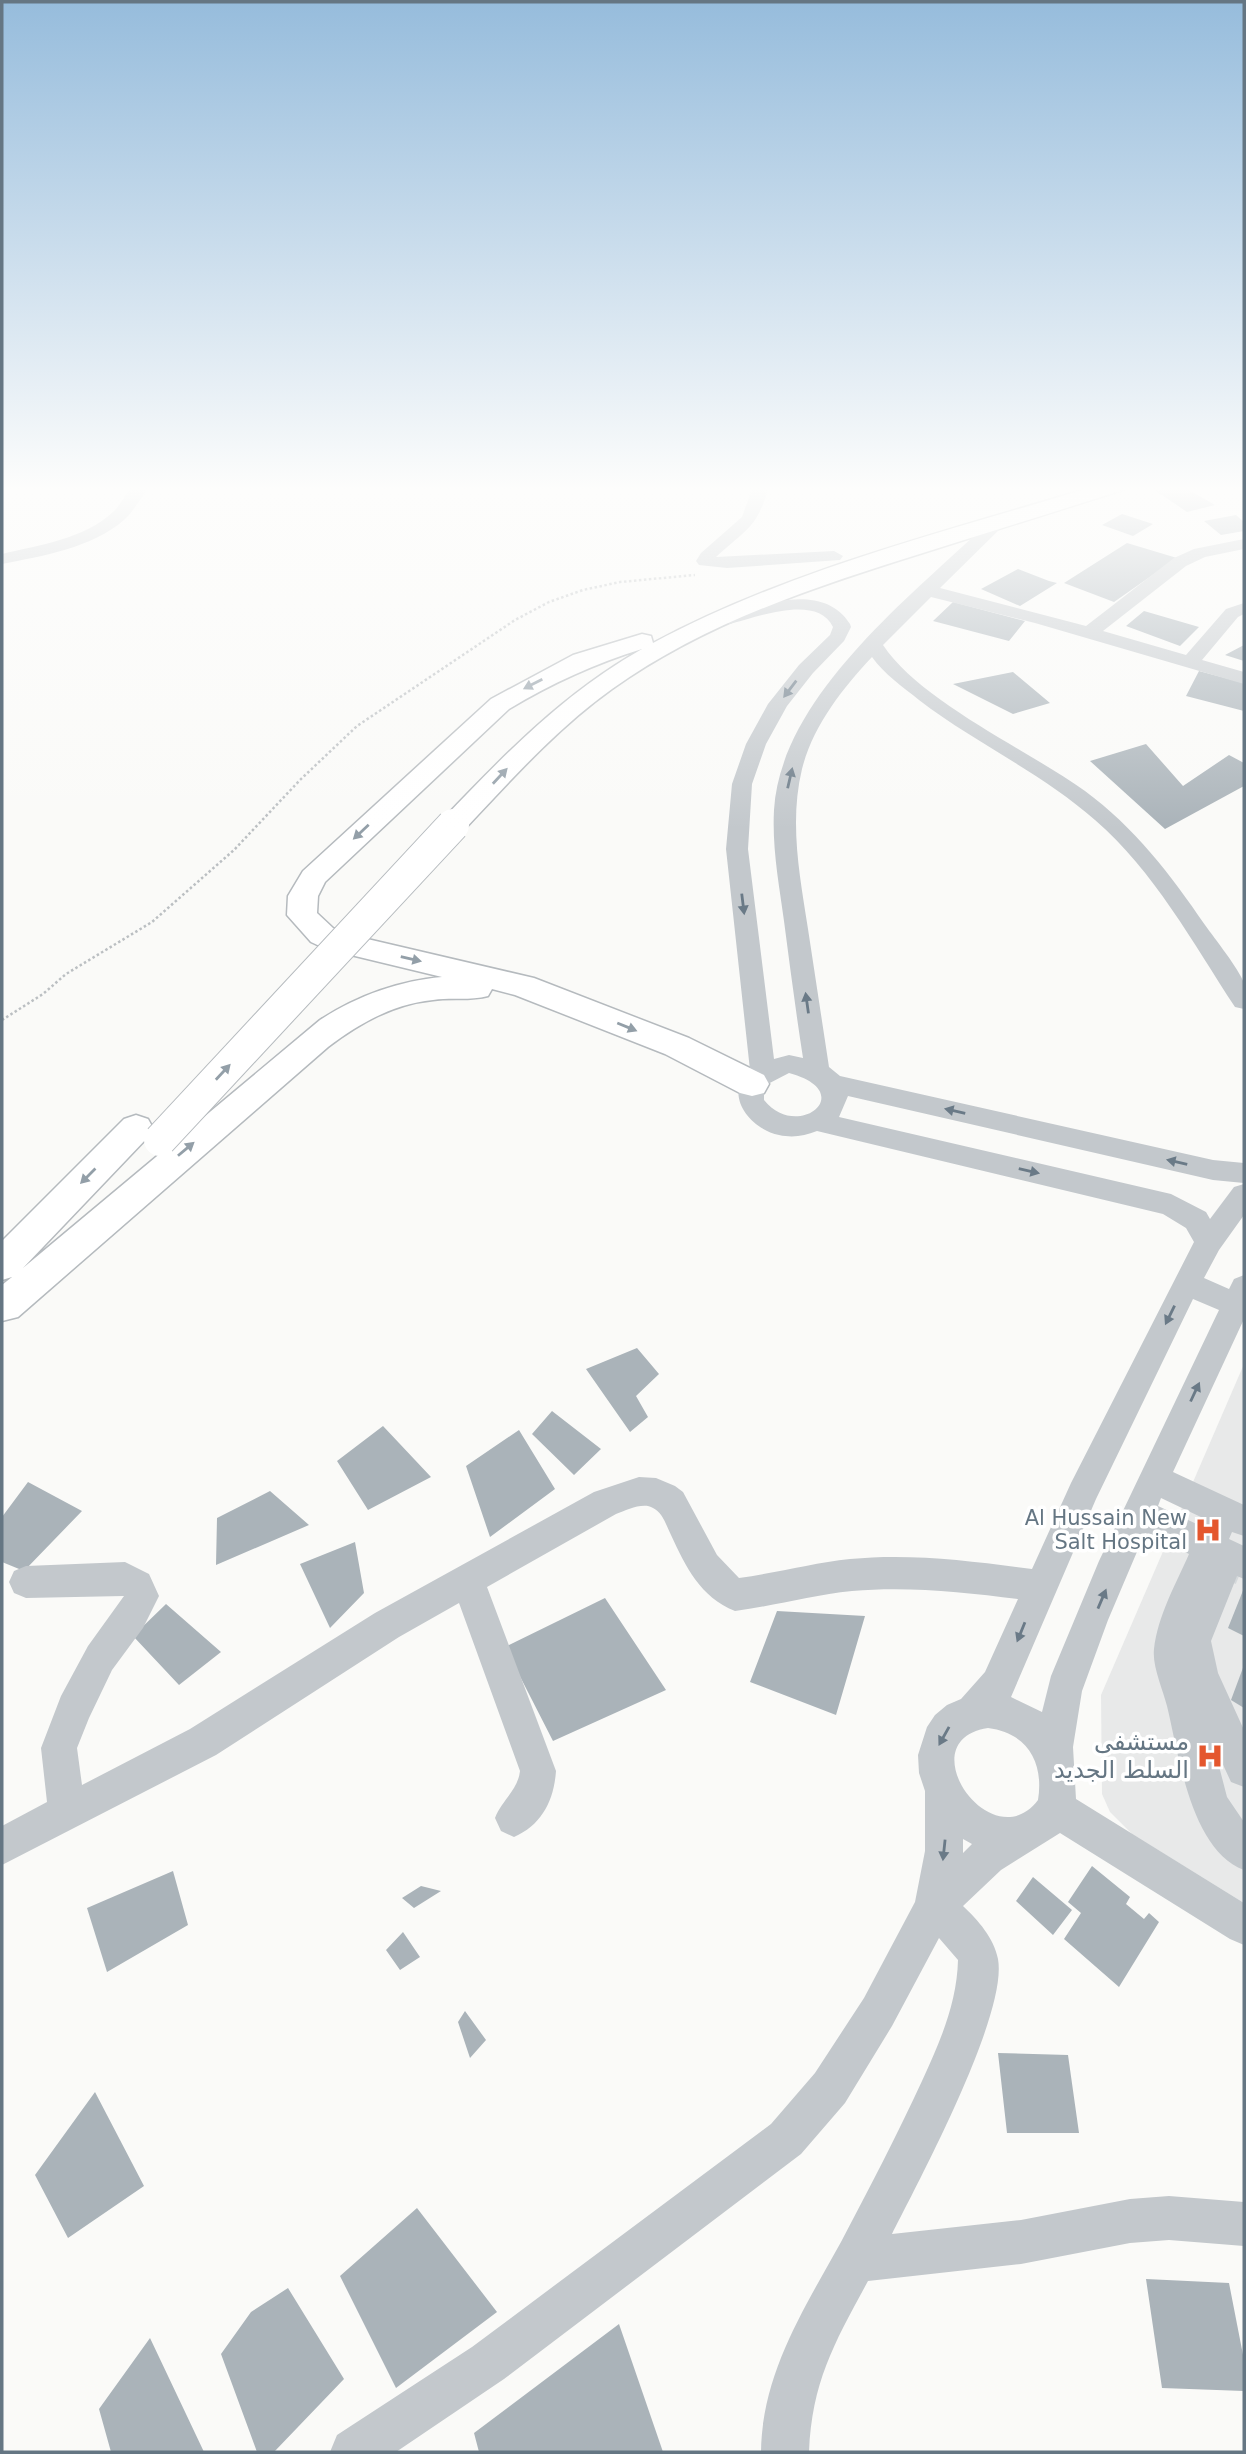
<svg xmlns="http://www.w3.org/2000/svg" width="1246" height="2454" viewBox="0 0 1246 2454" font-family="'DejaVu Sans',Vazirmatn,sans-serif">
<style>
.built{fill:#e8e9e9}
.building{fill:#aab3b9}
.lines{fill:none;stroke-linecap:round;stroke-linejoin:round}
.minor-tunnel{stroke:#d5d9db;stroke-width:32;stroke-dasharray:32 16;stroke-linecap:butt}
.major-casing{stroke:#b5babe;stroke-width:3}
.path{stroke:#bbbfc2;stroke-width:2.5;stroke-dasharray:2.5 2.5;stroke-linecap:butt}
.minor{fill:#c3c8cc;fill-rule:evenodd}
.major{fill:#fff;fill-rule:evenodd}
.major-bridge-casing{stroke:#b5babe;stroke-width:34;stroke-linecap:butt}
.major-bridge{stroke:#fff;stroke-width:32}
.oneway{fill:#939fa8}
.oneway2{fill:#6a7a87}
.labels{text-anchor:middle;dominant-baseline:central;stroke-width:7;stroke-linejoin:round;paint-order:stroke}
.poi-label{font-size:21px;fill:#657683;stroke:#fff;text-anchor:end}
.near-poi-label{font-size:24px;fill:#657683;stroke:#fff;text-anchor:end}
</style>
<rect width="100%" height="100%" fill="#fafaf8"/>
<path class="built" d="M1244 1364V1903L1132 1834 1110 1812 1102 1794 1101 1695Z"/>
<path class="building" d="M1182 486 1215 505 1187 512 1156 491Z
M1122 514 1153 524 1133 536 1102 525Z
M1236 515 1244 522V531L1221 535 1204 521Z
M1127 543 1177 558 1114 602 1064 583Z
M1018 569 1049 581 1057 583 1020 606 981 589Z
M953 602 1025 621 1009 641 933 621Z
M1144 611 1199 627 1180 646 1126 626Z
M1244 645V661L1225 655Z
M1199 671 1244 683V711L1186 696Z
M1013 672 1050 703 1013 714 953 684Z
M1146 744 1183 786 1229 755 1244 763V786L1165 829 1090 761Z
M637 1348 659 1374 636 1396 648 1417 630 1432 586 1369Z
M552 1411 601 1449 574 1475 532 1434Z
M383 1426 431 1477 368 1510 337 1461Z
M519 1430 555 1489 490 1537 466 1466Z
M28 1482 82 1511 24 1571 2 1562V1517Z
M270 1491 309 1525 216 1565 217 1518Z
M355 1542 364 1593 330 1628 300 1564Z
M1244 1588V1636L1228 1628Z
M605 1598 666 1690 553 1741 505 1647Z
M166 1604 221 1652 179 1685 133 1636Z
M777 1611 865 1616 836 1715 750 1682Z
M1244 1665V1708L1231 1700Z
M1092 1866 1130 1897 1126 1904 1144 1919 1149 1913 1159 1922 1119 1987 1064 1939 1081 1913 1068 1902Z
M173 1871 188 1925 107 1972 87 1908Z
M1033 1877 1072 1910 1053 1935 1016 1901Z
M421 1886 441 1891 414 1908 402 1898Z
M403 1932 420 1957 400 1970 386 1950Z
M465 2011 486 2040 470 2058 458 2022Z
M998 2053 1068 2055 1079 2133H1007Z
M95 2092 144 2186 68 2238 35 2175Z
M417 2208 497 2312 396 2388 340 2276Z
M1146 2279 1229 2283 1244 2360V2391L1162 2388Z
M288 2288 344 2379 274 2452H257L221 2354 251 2312Z
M619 2324 663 2452H479L474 2433Z
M150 2338 204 2452H111L99 2409Z"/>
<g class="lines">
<path class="minor-tunnel" d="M1221 1578 1244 1522"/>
<g class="major-casing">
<path id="major" d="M1095 486H1126L1123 490C1058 511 992 531 926 552 817 586 706 622 612 689 556 729 510 781 463 831L453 833 443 831 439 825 443 819C504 755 564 693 642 649 594 664 552 683 509 709L325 882 318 896 317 913 333 928 346 934 534 978 689 1038 764 1075 769 1084 764 1093 752 1096 740 1093 665 1054 515 995 492 989 488 996C470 1001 452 997 433 1000 393 1004 360 1023 328 1047L18 1317 2 1321V1285L12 1277 2 1280V1241L124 1119 136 1115 148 1119 153 1128 148 1137 23 1268 320 1020C357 996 398 981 442 977L326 949 311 942 287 915 288 896 303 871 491 699 573 655 642 634 651 636 653 643C791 569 946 532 1095 486Z"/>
</g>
<path class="path" d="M2 1020 43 994 66 974 152 922 234 850 300 780 357 726 515 620 549 602 583 590 620 582 695 575"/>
<path class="minor" d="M133 486H150C141 497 134 511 124 520 92 548 42 556 2 564V554C39 545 84 539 113 512 121 505 125 494 133 486Z
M753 486H769C757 529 746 529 716 557L834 551 843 556 840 560 727 568 699 565 696 561 701 553 742 517Z
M998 517 1006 522 1004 525 940 588 1086 626 1174 558 1194 549 1244 539V549L1205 557 1186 566 1103 631 1186 655 1226 609 1244 603V614L1238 617 1202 660 1244 672V684L1035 623 931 597 883 645C921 702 1028 750 1085 791 1134 827 1171 875 1205 925 1215 939 1239 969 1244 983 1246 990 1244 1002 1244 1009L1235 1007C1193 943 1154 871 1095 820 1042 773 975 743 919 700 903 687 884 674 872 657 842 689 813 726 802 769 789 823 800 876 808 929 815 975 822 1021 829 1067L840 1076 1213 1160 1244 1163V1183L1213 1180 848 1096 839 1117 1171 1194 1206 1212 1210 1219 1234 1187 1244 1184V1215L1219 1250 1204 1278 1229 1289 1234 1279 1244 1275V1319L1173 1472 1244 1505V1536L1232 1532 1229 1539 1244 1546V1579L1237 1576 1211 1641 1218 1673 1244 1730V1787L1231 1782 1213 1743 1227 1797 1244 1822V1870C1191 1850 1179 1756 1167 1706 1163 1690 1152 1666 1154 1649 1158 1615 1176 1584 1189 1554L1145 1533 1108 1620 1082 1691 1073 1747 1076 1799 1244 1903V1945L1230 1939 1060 1833 1001 1870 963 1906C978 1920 994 1938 998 1959 1008 2014 920 2179 892 2234L1021 2220 1130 2199 1169 2196 1244 2202V2246L1169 2240 1130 2243 1021 2264 868 2281C835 2342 812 2381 809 2452H761C762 2373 804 2309 841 2242 869 2189 897 2135 922 2081 940 2042 957 2003 958 1960L939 1938 892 2026 845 2103 801 2154 504 2379 396 2452H330L337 2435 472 2347 771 2124 815 2073 864 1998 915 1902 925 1851V1791L919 1773 918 1755 927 1727 935 1715 947 1705 961 1699 985 1672 1018 1599C963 1592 907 1586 852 1591 812 1595 774 1606 735 1611 700 1597 686 1567 671 1535 666 1525 663 1513 653 1508 643 1502 627 1510 616 1514L487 1587 556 1771C554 1800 542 1825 514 1837L501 1831 495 1818C502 1800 518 1790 520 1771L459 1603 399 1637 216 1755 2 1865V1826L47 1802 41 1748 61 1696 88 1646 124 1596 26 1598 14 1593 9 1582 14 1571 26 1566 125 1562 149 1574 159 1596 143 1628 112 1670 89 1718 77 1748 82 1785 190 1729 375 1613 594 1492 639 1477 656 1478 675 1486 683 1492 717 1555 739 1578C776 1573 813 1563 850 1559 911 1553 972 1561 1032 1569L1071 1483 1194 1242 1186 1228 1163 1214 817 1131C804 1136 793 1138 779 1135 750 1129 722 1094 750 1070L726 849 732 784 746 744 768 704 799 665 830 635 833 627C817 593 755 618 730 624L721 619 724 615C761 605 823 581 850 624L851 627 844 641 813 673 787 706 766 744 752 784 748 849 774 1059 789 1055 803 1058C796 1013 790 967 784 921 779 884 772 848 774 810 781 695 914 594 992 519ZM789 1073C860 1092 797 1142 764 1100V1086ZM1193 1299 1219 1310 1099 1561 1051 1676 1042 1712 1011 1697 1096 1499ZM1161 1498 1205 1519 1201 1526 1158 1506ZM988 1728C1028 1733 1044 1763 1038 1800 992 1861 907 1740 988 1728ZM963 1839 972 1844 963 1853Z"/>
<use href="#major" class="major"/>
<g class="major-bridge-casing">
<path id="major-bridge" d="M160 1140 453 825"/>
</g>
<use href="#major-bridge" class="major-bridge"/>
</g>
<defs><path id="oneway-solid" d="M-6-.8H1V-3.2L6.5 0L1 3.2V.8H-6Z" transform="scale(1.75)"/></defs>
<g class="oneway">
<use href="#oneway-solid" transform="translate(533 684) rotate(153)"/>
<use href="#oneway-solid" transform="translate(500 776) rotate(-47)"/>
<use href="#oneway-solid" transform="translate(361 832) rotate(137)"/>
<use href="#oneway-solid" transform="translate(411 959) rotate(13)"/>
<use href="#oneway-solid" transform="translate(627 1027) rotate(22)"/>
<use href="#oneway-solid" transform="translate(223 1072) rotate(-47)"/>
<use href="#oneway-solid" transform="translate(186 1149) rotate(-40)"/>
<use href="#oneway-solid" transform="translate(88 1176) rotate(135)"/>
</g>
<g class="oneway2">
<use href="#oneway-solid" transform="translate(790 689) rotate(127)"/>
<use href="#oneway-solid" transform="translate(790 778) rotate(-77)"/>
<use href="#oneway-solid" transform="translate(743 904) rotate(83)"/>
<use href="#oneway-solid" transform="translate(807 1003) rotate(-98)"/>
<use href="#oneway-solid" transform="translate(955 1111) rotate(-167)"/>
<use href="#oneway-solid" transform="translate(1177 1162) rotate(-167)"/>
<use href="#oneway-solid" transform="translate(1029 1171) rotate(13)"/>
<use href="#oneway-solid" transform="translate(1170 1315) rotate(116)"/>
<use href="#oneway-solid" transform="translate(1195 1392) rotate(-65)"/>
<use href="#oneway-solid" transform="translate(1102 1599) rotate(-67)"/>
<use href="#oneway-solid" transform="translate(1021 1632) rotate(112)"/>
<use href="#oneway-solid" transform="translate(944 1736) rotate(119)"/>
<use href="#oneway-solid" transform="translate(944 1850) rotate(96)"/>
</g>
<linearGradient id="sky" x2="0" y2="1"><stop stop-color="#96bcdc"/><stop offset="0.59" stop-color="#fdfdfc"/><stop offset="1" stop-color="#fdfdfc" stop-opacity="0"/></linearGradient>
<rect width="1246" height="829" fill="url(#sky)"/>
<defs>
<g id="hospital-bare" transform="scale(2.1)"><path d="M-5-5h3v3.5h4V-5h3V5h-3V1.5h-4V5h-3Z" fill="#e4572e" stroke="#fff" stroke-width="2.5" paint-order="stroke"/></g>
</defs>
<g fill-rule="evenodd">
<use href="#hospital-bare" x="1208" y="1530"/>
<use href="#hospital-bare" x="1210" y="1756"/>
</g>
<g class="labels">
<g class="poi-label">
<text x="1187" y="1518">Al Hussain New<tspan x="1187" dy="24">Salt Hospital</tspan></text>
</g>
<g class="near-poi-label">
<text x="1189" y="1742">مستشفى<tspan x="1189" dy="28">السلط الجديد</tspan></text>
</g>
</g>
<rect width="1246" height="2454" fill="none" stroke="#657683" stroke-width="7"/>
</svg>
